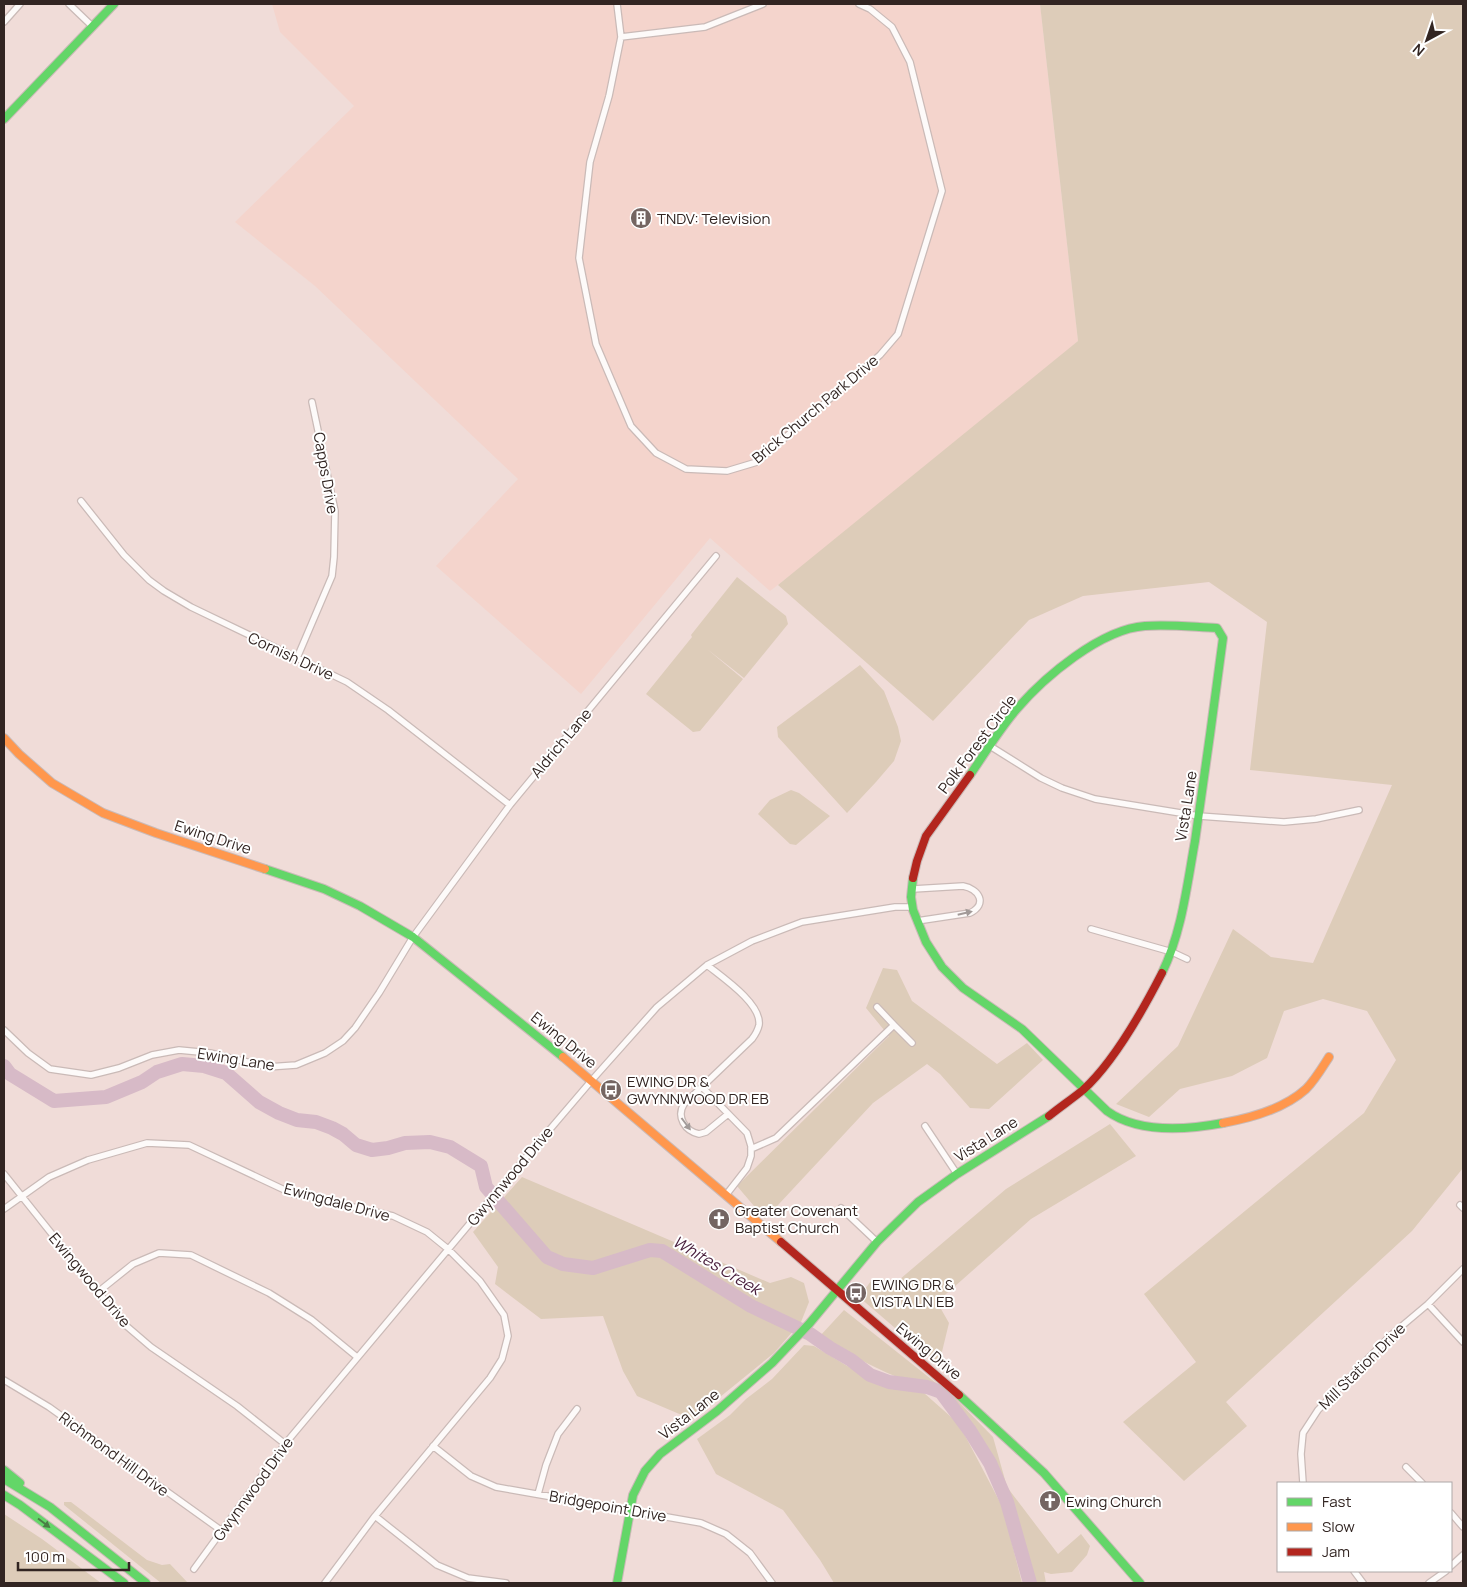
<svg xmlns="http://www.w3.org/2000/svg" width="1467" height="1587" viewBox="0 0 1467 1587" font-family="Manrope,sans-serif">
<style>
.built{fill:#f4d4cc}
.green{fill:#ddccb9}
.lines{fill:none;stroke-linecap:round;stroke-linejoin:round}
.stream{stroke:#d7bac7;stroke-width:2.5}
.river{stroke:#d7bac7;stroke-width:14}
.street-casing{stroke:#cabab7;stroke-width:8}
.fast-casing{stroke:#cabab7;stroke-width:10}
.slow-casing{stroke:#cabab7;stroke-width:10}
.jam-casing{stroke:#cabab7;stroke-width:10}
.street{stroke:#fdfaf9;stroke-width:5.5}
.fast{stroke:#63d668;stroke-width:8}
.slow{stroke:#ff974d;stroke-width:8}
.jam{stroke:#b3261e;stroke-width:8}
.oneway{fill:#a29a98}
.oneway2{fill:#4a7e45}
.labels{text-anchor:middle;dominant-baseline:central;stroke-width:4;stroke-linejoin:round;paint-order:stroke}
.poi-label{font-size:15px;fill:#322522;stroke:#fff;text-anchor:start}
.street-label{font-size:15px;fill:#322522;stroke:#fff}
.water-label{font-size:16px;font-style:italic;fill:#471d3b;stroke:#fff}
</style>
<rect width="100%" height="100%" fill="#f0dcd8"/>
<path class="built" d="M272 4H1040L1078 341 950 452 770 591 710 538 581 694 436 566 518 479 315 286 235 222 354 106 280 32Z"/>
<path class="green" d="M1040 4H1463V1168L1412 1231 1226 1402 1247 1426 1184 1481 1123 1422 1196 1362 1144 1294 1364 1113 1396 1060 1367 1011 1323 999 1284 1011 1267 1058 1232 1076 1180 1089 1149 1117 1116 1104 1178 1046 1233 929 1271 957 1313 963 1392 785 1250 770 1267 622 1209 582 1083 596 1029 620 933 721 778 585 1078 341Z
M737 577 786 616 788 624 744 678 707 649 743 679 700 731 693 732 646 694 692 637 691 635Z
M860 665 884 691 898 727 901 741 894 761 876 782 847 813 778 737 777 727Z
M791 790 799 793 830 816 796 845 790 844 758 814 770 800Z
M883 968 897 970 912 1001 997 1064 1027 1043 1043 1060 989 1109 970 1108 940 1074 927 1064 873 1103 765 1219 737 1186 889 1036 866 1008Z
M1110 1124 1136 1156 1031 1219 937 1302 949 1323 939 1364 902 1334 859 1297 871 1281 886 1291 1006 1189Z
M522 1177 770 1283 791 1277 804 1283 809 1302 801 1322 774 1353 688 1423 684 1416 637 1396 623 1371 603 1316 541 1319 495 1284 498 1267 473 1232Z
M844 1310 955 1398 993 1437 1007 1487 1058 1554 1081 1534 1090 1546 1087 1555 1072 1572 1051 1574 1044 1572 1046 1583H1034C1026 1531 983 1417 937 1388 926 1381 909 1383 897 1377 870 1366 844 1351 820 1336Z
M804 1345 814 1346 879 1385 924 1393 959 1424 1003 1508 1022 1583H834L820 1560 783 1510 716 1474 697 1439 730 1415 746 1399 772 1379Z
M64 1502H71L147 1560 162 1565 170 1564 188 1583H161L64 1505Z
M4 1514 42 1539 101 1583H4Z"/>
<g class="lines">
<path class="stream" d="M4 1075 10 1074"/>
<path class="river" d="M4 1066 10 1074 54 1101 106 1097 142 1082 157 1072 182 1064 204 1066 226 1073 259 1102 279 1113 297 1120 316 1122 332 1128 343 1134 356 1145 372 1150 388 1148 405 1143 430 1142 450 1147 481 1166 486 1187 547 1257 563 1264 593 1268 650 1250 662 1251 751 1306 810 1334 830 1348 851 1360 870 1375 889 1382 927 1387 941 1392 970 1431 990 1463 1007 1502 1030 1583"/>
<g class="street-casing">
<path id="street" d="M69 4 92 26
M617 4 621 37
M763 4 705 27 621 37 609 96 590 162 579 258 596 344 631 426 656 453 686 469 727 471 757 462 880 355 898 334 942 191 910 62 892 27 870 9 859 4
M4 22 20 4
M81 501 124 555 149 580 164 591 191 607 347 682 388 710 510 805
M297 658 332 576 334 557 335 511 312 402
M990 746 1041 778 1062 788 1095 799 1199 816 1284 822 1316 819 1359 810
M913 889 963 886C979 889 988 904 970 913L917 921
M1091 929 1172 952 1187 959
M707 965C722 977 762 1004 759 1025 758 1030 755 1035 752 1039L684 1104C676 1117 685 1131 699 1134L706 1132 728 1114
M877 1007 894 1025
M4 1030 28 1053 50 1069 91 1075 119 1068 152 1055 179 1050 210 1053 268 1067 296 1065 325 1053 343 1041 355 1028 379 993 413 937 510 805 716 556
M702 1087 747 1133 751 1146V1156L747 1168 726 1195
M925 1126 957 1174
M751 1149 776 1138 894 1025 912 1043
M4 1174 123 1323 151 1347 237 1406 285 1444
M1460 1205 1463 1208
M841 1208 877 1242
M4 1209 49 1177 88 1160 147 1143 189 1145 291 1193 393 1216 427 1232 448 1249 480 1281 504 1315 508 1336 502 1359 490 1378 375 1516 325 1583
M98 1292 133 1264 159 1253 191 1255 269 1293 312 1320 357 1357
M1428 1304 1463 1342
M4 1380 49 1407 222 1531
M433 1446 471 1476 496 1487 701 1523 726 1534 750 1553 772 1583
M1406 1467 1422 1483
M1303 1483 1301 1454 1303 1433 1318 1410 1390 1336 1428 1304 1463 1269
M538 1494 546 1465 558 1434 577 1409
M1451 1513 1463 1527
M375 1516 437 1565 468 1578 506 1583
M1451 1566 1463 1555
M194 1569 285 1444 482 1209 592 1080 657 1007 707 965 752 941 802 922 895 907H912
M1354 1571 1363 1583
M1429 1583 1446 1571"/>
</g>
<g class="fast-casing">
<path id="fast" d="M4 119 114 4
M970 775C985 753 999 730 1016 710 1044 677 1101 629 1145 626 1168 624 1193 627 1217 628L1223 638C1214 706 1205 773 1195 841 1187 885 1182 932 1162 973
M265 869 324 889 360 906 413 937 563 1057
M913 878 911 897 913 910 926 942 942 967 963 988 1022 1029 1107 1111C1139 1134 1186 1130 1223 1123
M959 1395 1044 1473 1140 1583
M4 1470 20 1483
M4 1479 50 1507 146 1583
M4 1495 20 1505 124 1583
M617 1583 633 1495 645 1471 660 1454 717 1411 772 1363 809 1324 877 1242 918 1202 957 1174 1049 1116"/>
</g>
<g class="slow-casing">
<path id="slow" d="M4 738 19 754 52 783 103 813 156 833 265 869
M563 1057 781 1242
M1223 1123C1251 1118 1284 1109 1306 1089 1315 1080 1322 1068 1329 1057"/>
</g>
<g class="jam-casing">
<path id="jam" d="M913 878 917 861 926 836 970 775
M1049 1116C1060 1107 1072 1099 1083 1090 1114 1062 1143 1010 1162 973
M781 1242 959 1395"/>
</g>
<use href="#street" class="street"/>
<use href="#fast" class="fast"/>
<use href="#slow" class="slow"/>
<use href="#jam" class="jam"/>
</g>
<defs><path id="oneway-solid" d="M-6-.8H1V-3.2L6.5 0L1 3.2V.8H-6Z" transform="scale(1.25)"/></defs>
<g class="oneway">
<use href="#oneway-solid" transform="translate(965 913) rotate(-13)"/>
<use href="#oneway-solid" transform="translate(686 1124) rotate(53)"/>
</g>
<use class="oneway2" href="#oneway-solid" transform="translate(44 1523) rotate(37)"/>
<defs>
<g id="building-disc" transform="scale(1.125)"><circle r="9.5" fill="#746562" stroke="#fff"/><path d="M-4-6H4V6H1V3H-1V6H-4ZM-2.5-4.3h1.7v1.8h-1.7ZM.8-4.3h1.7v1.8H.8ZM-2.5-1h1.7V.8h-1.7ZM.8-1h1.7V.8H.8Z" fill="#fff"/></g>
<g id="bus-disc" transform="scale(1.125)"><circle r="9.5" fill="#746562" stroke="#fff"/><path d="M-5-6H5V4H4V6H2V4H-2V6H-4V4H-5ZM-3.5-4V0h7V-4ZM-3.5 1.2v1.5H-2V1.2ZM2 1.2v1.5H3.5V1.2Z" fill="#fff"/></g>
<g id="church-disc" transform="scale(1.125)"><circle r="9.5" fill="#746562" stroke="#fff"/><path d="M-1.2-6h2.4v3.5h3.3v2.4h-3.3V6h-2.4V-.1h-3.3v-2.4h3.3Z" fill="#fff"/></g>
</defs>
<g fill-rule="evenodd">
<use href="#building-disc" x="641" y="218"/>
<use href="#bus-disc" x="611" y="1090"/>
<use href="#church-disc" x="719" y="1219"/>
<use href="#bus-disc" x="856" y="1293"/>
<use href="#church-disc" x="1050" y="1501"/>
</g>
<g class="labels">
<g class="poi-label">
<text x="657" y="218">TNDV: Television</text>
<text x="627" y="1081">EWING DR &amp;<tspan x="627" dy="17">GWYNNWOOD DR EB</tspan></text>
<text x="735" y="1210">Greater Covenant<tspan x="735" dy="17">Baptist Church</tspan></text>
<text x="872" y="1284">EWING DR &amp;<tspan x="872" dy="17">VISTA LN EB</tspan></text>
<text x="1066" y="1501">Ewing Church</text>
</g>
<g class="street-label">
<text transform="translate(815 409) rotate(-40)">Brick Church Park Drive</text>
<text transform="translate(326 473) rotate(80)">Capps Drive</text>
<text transform="translate(291 656) rotate(25)">Cornish Drive</text>
<text transform="translate(561 743) rotate(-50)">Aldrich Lane</text>
<text transform="translate(977 744) rotate(-53)">Polk Forest Circle</text>
<text transform="translate(1186 806) rotate(-81)">Vista Lane</text>
<text transform="translate(213 837) rotate(18)">Ewing Drive</text>
<text transform="translate(564 1040) rotate(39)">Ewing Drive</text>
<text transform="translate(236 1059) rotate(9)">Ewing Lane</text>
<text transform="translate(986 1139) rotate(-32)">Vista Lane</text>
<text transform="translate(510 1176) rotate(-50)">Gwynnwood Drive</text>
<text transform="translate(337 1202) rotate(15)">Ewingdale Drive</text>
<text transform="translate(90 1280) rotate(50)">Ewingwood Drive</text>
<text transform="translate(929 1351) rotate(40)">Ewing Drive</text>
<text transform="translate(1362 1366) rotate(-45)">Mill Station Drive</text>
<text transform="translate(689 1414) rotate(-38)">Vista Lane</text>
<text transform="translate(114 1454) rotate(36)">Richmond Hill Drive</text>
<text transform="translate(253 1489) rotate(-54)">Gwynnwood Drive</text>
<text transform="translate(608 1506) rotate(10)">Bridgepoint Drive</text>
</g>
<g class="water-label">
<text transform="translate(717 1265) rotate(31)">Whites Creek</text>
</g>
</g>
<rect width="1467" height="1587" fill="none" stroke="#322522" stroke-width="10"/>
<rect x="1277" y="1482" width="175" height="90" fill="#ffffff" stroke="#ada8a7"/>
<rect x="1287" y="1498" width="25" height="8" fill="#63d668" stroke="#ada8a7"/>
<text x="1322" y="1507" font-size="15" fill="#322522">Fast</text>
<rect x="1287" y="1523" width="25" height="8" fill="#ff974d" stroke="#ada8a7"/>
<text x="1322" y="1532" font-size="15" fill="#322522">Slow</text>
<rect x="1287" y="1548" width="25" height="8" fill="#b3261e" stroke="#ada8a7"/>
<text x="1322" y="1557" font-size="15" fill="#322522">Jam</text>
<g transform="translate(1427 40) rotate(220)" stroke="#ffffff" stroke-width="4" paint-order="stroke">
<path d="M0-4L9 19L0 12L-9 19Z" fill="#322522"/>
<text y="-8" font-size="14" font-weight="bold" text-anchor="middle" fill="#322522">N</text>
</g>
<path d="M18 1562v8h111v-8" fill="none" stroke="#322522" stroke-width="2.5"/>
<text x="25" y="1562" font-size="15" fill="#322522" stroke="#ffffff" stroke-width="4" paint-order="stroke">100 m</text>
</svg>
